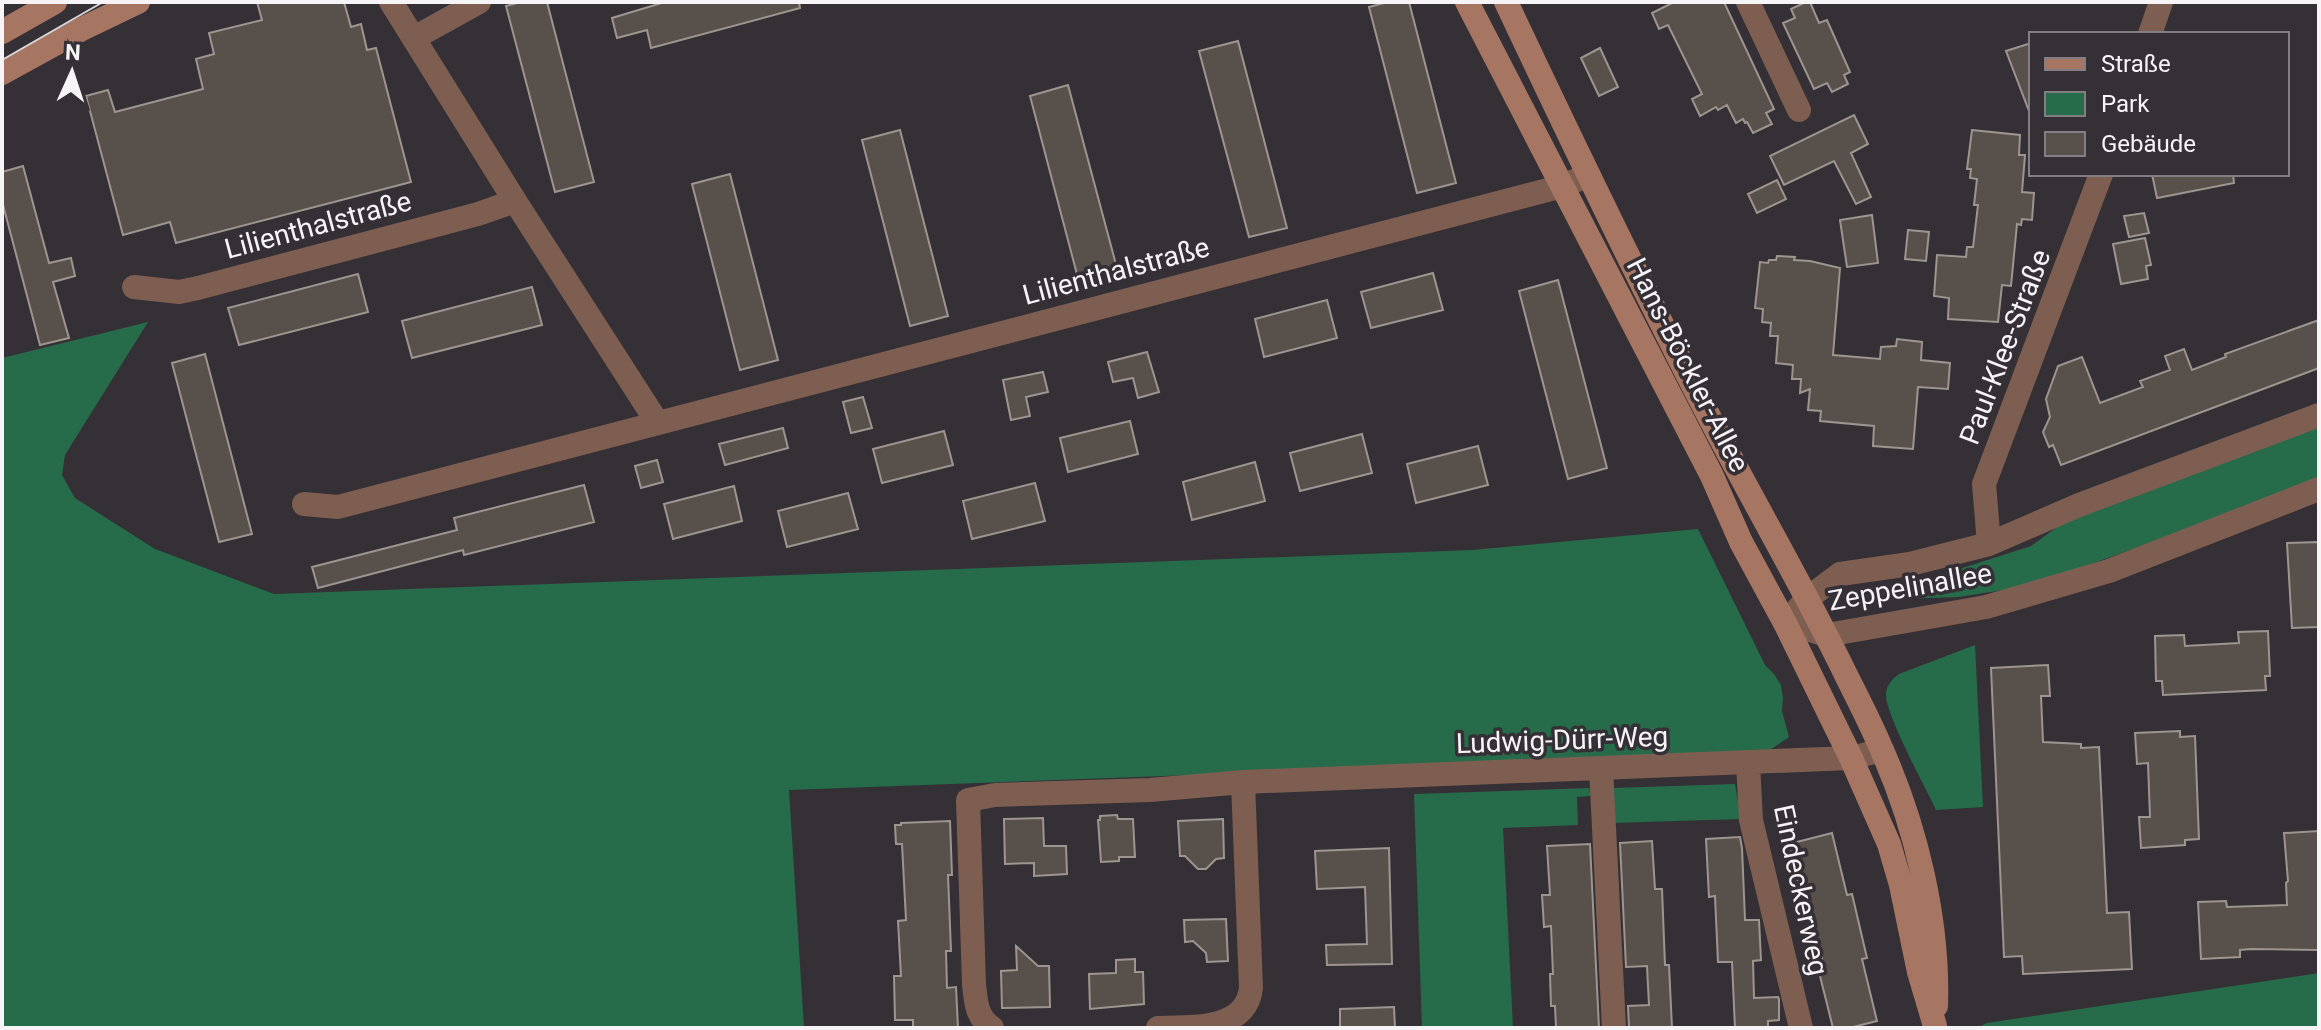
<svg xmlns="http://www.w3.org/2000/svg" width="2321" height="1030" viewBox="0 0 2321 1030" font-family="Roboto,sans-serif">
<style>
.green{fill:#266b4a}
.building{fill:#58504b;stroke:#9d958f;stroke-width:2}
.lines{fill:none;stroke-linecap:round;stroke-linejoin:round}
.street{stroke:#7d5e51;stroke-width:24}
.secondary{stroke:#a67662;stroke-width:24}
.tram{stroke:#dbd8dc;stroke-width:2}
.labels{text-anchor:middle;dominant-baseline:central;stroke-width:7;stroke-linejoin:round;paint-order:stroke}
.street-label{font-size:28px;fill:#f7f4f8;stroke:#353036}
</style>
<rect width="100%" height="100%" fill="#353036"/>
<path class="green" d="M148 322 65 455 62 475 75 498 155 549 274 594 1472 550 1698 529 1765 665 1774 674 1781 685 1783 698 1782 711 1789 737 1770 750 1750 754 789 790 804 1028H2V358Z
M2319 420V482L2030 586 1958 597 1850 601 1845 597 1848 591 1925 580 2031 546 2082 509Z
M1975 645 1983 807 1936 810C1926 788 1885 714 1886 694 1886 686 1892 679 1899 674Z
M1735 784 1741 819 1612 823V788Z
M1589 788 1591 796 1577 797 1578 825 1503 828 1513 1028H1422L1414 794Z
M2319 973V1028H1976L1987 1023Z"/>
<path class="building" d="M257 2H344L351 27 361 24 367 50 376 48 411 182 176 243 170 222 123 235 86 96 108 90 115 112 203 89 196 59 214 54 209 33 262 20Z
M521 2H547L594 182 555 192 506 6Z
M665 2H799L800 8 651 48 647 30 617 38 612 18Z
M1388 2H1409L1456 183 1417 193 1369 7Z
M1674 2H1724L1774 109 1766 113 1772 124 1753 133 1747 122 1745 123 1743 119 1736 123 1727 105 1718 110 1716 107 1700 116 1692 99 1702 94 1668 25 1659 29 1652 13Z
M1806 2H1810L1819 23 1827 20 1850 72 1844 75 1848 84 1832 92 1827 83 1814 89 1783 23 1795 18 1791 9Z
M1238 41 1287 228 1249 237 1199 51Z
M2031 43V111H2029L2006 51Z
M1600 48 1618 87 1599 96 1581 58Z
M1068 85 1118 272 1079 282 1030 96Z
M1854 115 1868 144 1851 153 1871 197 1856 204 1834 161 1784 185 1770 156Z
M900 130 948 316 910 326 862 140Z
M1972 130 2020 135 2019 155H2025L2022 192 2034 193 2032 220 2022 219 2021 225 2017 224 2011 286 2002 285 1998 322 1948 319 1949 298 1934 296 1937 255 1966 257 1967 247H1973L1978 205H1974L1977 179 1970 178 1971 169H1967Z
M23 166 49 263 71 258 75 276 53 282 69 338 40 345 2 201V172Z
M730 174 778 360 740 370 692 184Z
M2152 174H2233L2234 183 2157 198Z
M1777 180 1786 199 1757 213 1748 194Z
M2144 213 2149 233 2129 237 2124 216Z
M1872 215 1878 263 1847 267 1840 220Z
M1908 230 1929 232 1926 261 1905 259Z
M2145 238 2151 265 2146 266 2148 279 2121 284 2113 244Z
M1777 256 1795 257 1794 260 1810 261 1840 268 1833 355 1880 359 1881 347 1896 346 1897 339 1922 342 1921 360 1950 363 1948 389 1918 387 1913 449 1873 446 1874 426 1820 421 1821 411 1808 410 1810 389 1800 393 1801 379H1792L1793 365 1776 363 1778 336H1770L1771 323 1762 322 1763 309 1755 308 1760 262 1768 263 1769 260H1776Z
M1433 273 1443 310 1371 328 1361 292Z
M358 274 368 312 239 345 228 308Z
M1558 280 1607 468 1568 479 1519 291Z
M532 287 542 325 412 358 402 321Z
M1327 300 1337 338 1264 357 1255 319Z
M2319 320V368L2061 465 2053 445 2049 447 2043 432 2050 417 2046 399 2058 366 2082 357 2100 403 2143 387 2140 381 2170 370 2165 356 2184 349 2192 370 2226 357 2225 354Z
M1147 352 1159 392 1138 398 1133 378 1113 382 1108 362Z
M205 354 252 534 219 542 172 363Z
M1043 372 1048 392 1026 397 1030 416 1011 420 1003 380Z
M863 397 872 428 851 433 843 402Z
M1130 421 1138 454 1068 472 1060 438Z
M783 428 788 448 725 465 719 444Z
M944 431 953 465 882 483 873 449Z
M1362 434 1372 473 1300 491 1290 453Z
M1478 446 1488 485 1416 503 1407 464Z
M657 460 663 482 641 488 635 466Z
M1255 462 1265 501 1192 520 1183 482Z
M1035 483 1045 521 972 539 963 501Z
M584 485 594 522 464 555 463 550 318 588 312 567 457 530 454 518Z
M734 486 742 521 673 539 664 504Z
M848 493 858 529 787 547 778 511Z
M2319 542V627L2292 628 2287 543Z
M2268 631 2270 676H2265L2266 690 2163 695 2162 681H2156L2155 636 2184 635 2185 646 2239 643 2238 632Z
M2048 665 2050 696H2041L2043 742 2081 744V748L2099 747 2107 913 2129 912 2132 969 2023 974 2022 956 2004 957 1991 668Z
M2180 731V737L2195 736 2199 839 2185 840V845L2141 848 2139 817H2150L2148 763 2137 764 2135 733Z
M1117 815 1118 819H1133L1135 857H1119V861L1101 862 1098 820H1100V816Z
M1043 818 1044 846H1066L1067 874 1034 876V863L1005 864 1004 819Z
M1223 819 1224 858 1216 859 1206 869H1198L1185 856H1180L1178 821Z
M950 821 952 875H948L951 951H946L947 988 956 987 958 1028H913V1020H895L894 976H901L898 921 906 920 902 844H896L895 825H901V823Z
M2319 831V950L2251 949 2240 950V957L2201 959 2198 902 2226 901 2227 907 2287 905 2286 883 2288 881 2284 833Z
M1832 833 1847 895 1852 894 1867 958 1862 959 1877 1021 1849 1028H1833L1818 968 1824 967 1809 906 1804 908 1789 844Z
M1740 837 1742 848 1745 920H1759L1761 960 1753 961 1754 998 1778 997 1779 999V1020L1768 1021V1028H1735L1732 962H1718L1715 896 1709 897 1706 839Z
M1652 841 1655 889H1662L1665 965H1669L1672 1028 1629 1027 1628 1006 1649 1005 1647 966 1626 967 1620 843Z
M1590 844 1599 1028H1556L1555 1006H1551L1550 974H1553L1551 926 1544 927 1542 895H1550L1547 846Z
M1389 848 1392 964 1327 965 1326 945 1367 944 1365 887 1317 889 1315 851Z
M1226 919 1228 961 1207 962 1206 953 1193 941 1185 942 1184 920Z
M1016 946 1038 966H1049L1050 1007 1002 1008 1001 971 1017 970Z
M1135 959V972H1143L1144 1004 1090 1009 1089 974 1116 973V960Z
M1394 1007 1395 1028H1340V1009Z"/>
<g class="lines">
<path class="street" d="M391 2 515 201 657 422
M1748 2 1799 110
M2150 34 2161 2
M414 38 479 2
M134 287 179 292 198 288 478 214 515 201
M2319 415 2079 505 1989 544 1910 564 1840 574 1808 598 1785 623 1827 635 1986 607 2109 571 2319 489
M304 504 338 507 1563 186 1588 175
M1989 544 1984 484 2101 174
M1748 763 1751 820 1801 1028
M1601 768 1614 1028
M992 1028C976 1017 976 1002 974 984L968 800 995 795 1150 790 1243 782 1851 758 1882 750
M1158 1028C1196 1027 1246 1030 1251 988L1243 782"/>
<path class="secondary" d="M1467 2 1712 476 1741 542 1785 623 1851 758 1889 844 1901 885 1919 972 1935 1026
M1506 2C1573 144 1641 286 1714 426 1758 510 1806 592 1847 677 1859 701 1871 724 1881 748 1916 826 1939 921 1936 1006
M2 32 55 2
M2 73 82 29 138 2"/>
<path class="tram" d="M2 60 103 2"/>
</g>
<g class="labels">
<g class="street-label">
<text transform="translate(318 225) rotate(-15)">Lilienthalstraße</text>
<text transform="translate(1116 271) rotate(-15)">Lilienthalstraße</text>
<text transform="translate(2005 347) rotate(-69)">Paul-Klee-Straße</text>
<text transform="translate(1688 365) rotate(63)">Hans-Böckler-Allee</text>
<text transform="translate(1910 587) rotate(-10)">Zeppelinallee</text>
<text transform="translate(1562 740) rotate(-2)">Ludwig-Dürr-Weg</text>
<text transform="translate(1801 890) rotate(78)">Eindeckerweg</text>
</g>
</g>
<rect width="2321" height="1030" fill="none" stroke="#f7f4f8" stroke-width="8"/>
<rect x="2029" y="32" width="260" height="144" fill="#353036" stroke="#837e84" stroke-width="2"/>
<rect x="2045" y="58" width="40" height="12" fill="#a67662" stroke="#837e84" stroke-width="2"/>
<text x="2101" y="72" font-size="24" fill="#f7f4f8">Straße</text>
<rect x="2045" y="92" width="40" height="24" fill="#266b4a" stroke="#837e84" stroke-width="2"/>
<text x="2101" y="112" font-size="24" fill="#f7f4f8">Park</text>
<rect x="2045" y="132" width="40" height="24" fill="#58504b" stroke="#837e84" stroke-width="2"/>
<text x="2101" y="152" font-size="24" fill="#f7f4f8">Gebäude</text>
<g transform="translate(72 72) rotate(3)" stroke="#353036" stroke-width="6" paint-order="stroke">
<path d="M0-6L14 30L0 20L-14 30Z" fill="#f7f4f8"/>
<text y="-12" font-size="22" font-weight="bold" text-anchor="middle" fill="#f7f4f8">N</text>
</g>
</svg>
